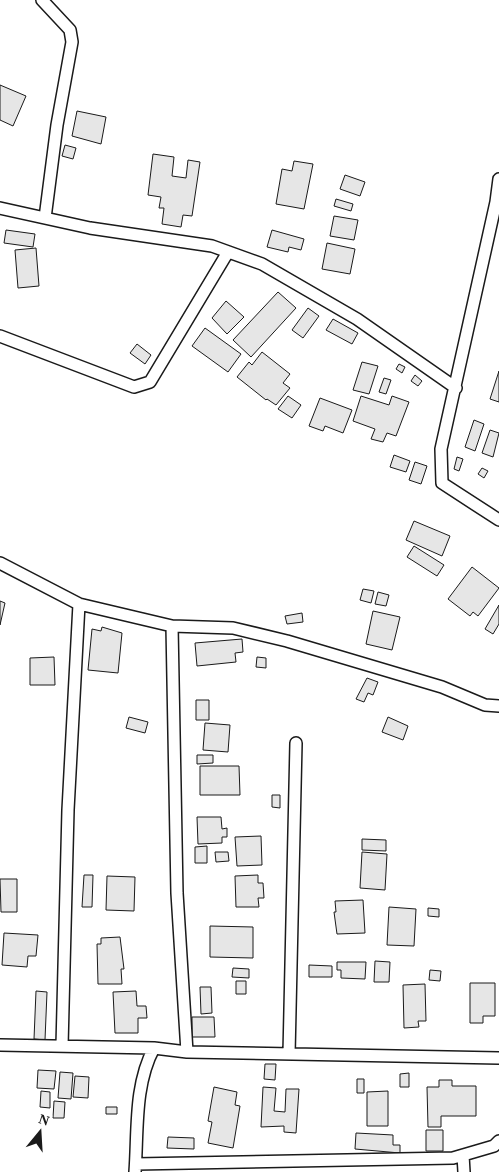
<svg xmlns="http://www.w3.org/2000/svg" width="499" height="1172" viewBox="0 0 499 1172" font-family="Georgia,serif">
<style>
.building{fill:#e6e6e6;stroke:#1a1a1a}
.lines{fill:none;stroke-linecap:round;stroke-linejoin:round}
.minor-casing{stroke:#1a1a1a;stroke-width:14}
.minor{stroke:#fff;stroke-width:11}
</style>
<rect width="100%" height="100%" fill="#fff"/>
<path class="building" d="M0 85 26 96 13 126 0 120Z
M77 111 106 117 101 144 72 136Z
M65 145 76 148 73 159 62 156Z
M153 154 174 157 172 176 186 178 188 160 200 162 192 216 183 215 181 227 162 224 164 208H159L161 197 148 195Z
M294 161 313 164 304 209 276 204 282 169 292 171Z
M345 175 365 182 360 196 340 189Z
M336 199 353 204 351 211 334 206Z
M334 216 358 220 354 240 330 236Z
M6 230 35 234 33 247 4 243Z
M272 230 304 239 301 250 289 247 288 252 267 247Z
M327 243 355 249 350 274 322 269Z
M36 248 39 286 18 288 15 250Z
M278 292 296 308 251 357 233 340Z
M226 301 244 317 227 334 212 318Z
M308 308 319 316 303 338 292 330Z
M333 319 358 333 352 344 326 330Z
M205 328 241 354 228 372 192 346Z
M137 344 151 355 145 364 130 353Z
M262 352 290 374 283 383 290 388 276 405 267 399 266 400 237 377 249 362 252 365Z
M362 362 378 366 369 394 353 390Z
M399 364 405 367 402 373 396 369Z
M499 371V402L490 399Z
M415 375 422 381 418 386 411 381Z
M384 378 391 380 386 394 379 392Z
M288 396 301 405 292 418 278 409Z
M361 396 389 405 392 396 409 402 396 436 387 433 383 442 371 439 375 429 353 421Z
M320 398 352 410 343 433 325 426 323 431 309 426Z
M474 420 484 424 475 451 465 447Z
M490 430 499 433 493 457 482 453Z
M394 455 410 461 406 472 390 467Z
M457 457 463 459 459 471 454 469Z
M415 462 427 466 421 484 409 480Z
M482 468 488 471 484 478 478 474Z
M414 521 450 536 442 556 406 540Z
M414 546 444 565 437 576 407 557Z
M472 567 499 588 478 616 473 612 470 616 448 599Z
M363 589 374 591 371 603 360 600Z
M378 592 389 595 386 606 375 604Z
M0 601 5 603 0 625Z
M499 605V624L493 634 485 629Z
M373 611 400 617 392 650 366 644Z
M302 613 303 622 287 624 285 616Z
M102 627 122 633 118 673 88 670 92 629 101 631Z
M242 639 243 652 235 653 236 662 197 666 195 643Z
M54 657 55 685H30V658Z
M257 657 266 658V668L256 667Z
M367 678 378 682 373 695 368 693 364 702 356 699Z
M196 700H209V720H196Z
M129 717 148 722 145 733 126 728Z
M388 717 408 726 403 740 382 732Z
M205 723 230 725 228 752 203 750Z
M197 755H213V763L197 764Z
M200 766H239L240 795H200Z
M272 795H280V808L272 807Z
M197 817H221L222 829 227 828V837H222V843L198 844Z
M261 836 262 865 237 866 235 837Z
M362 839 386 840V851L362 850Z
M207 846V863H195V847Z
M215 852H228L229 861 216 862Z
M362 852 387 854 385 890 360 888Z
M84 875H93L92 907H82Z
M258 875V883H263L264 898H258L259 907H236L235 876Z
M107 876 135 877 134 911 106 910Z
M0 879H17V912H1Z
M363 900 365 933 337 934 334 912H336L335 901Z
M389 907 416 909 414 946 387 945Z
M428 908 439 909V917L428 916Z
M210 926 253 927V958L210 957Z
M4 933 38 935 36 956H28L27 967 2 965Z
M120 937 124 969H121L122 984H98L97 944H101V938Z
M375 961 390 962 389 982H374Z
M337 962H366L365 979 341 978V970H337Z
M309 965 332 966V977H309Z
M233 968 249 969V978L232 977Z
M430 970 441 971 440 981 429 980Z
M236 981H246V994H236Z
M470 983H495V1016H483V1023H470Z
M425 984 426 1021H418L419 1027 404 1028 403 985Z
M200 987H211L212 1013 201 1014Z
M36 991 47 992 45 1040 34 1039Z
M136 991 137 1006H146L147 1018H138V1033H115L113 992Z
M192 1017H214L215 1037H192Z
M265 1064H276L275 1080 264 1079Z
M38 1070 56 1071 54 1089 37 1088Z
M60 1072 73 1073 71 1099 58 1098Z
M409 1073V1087H400V1074Z
M75 1076 89 1077 88 1098 73 1097Z
M357 1079H364V1093H357Z
M439 1080H452V1086H476V1116H441V1127H428L427 1087H439Z
M214 1087 237 1092 235 1105 240 1106 233 1148 208 1143 212 1122 208 1121Z
M263 1087 276 1088 274 1111 285 1112 286 1089H299L296 1133 284 1132V1126L261 1127Z
M41 1091 50 1092V1108L40 1107Z
M388 1091V1126H367V1092Z
M54 1101 65 1102 64 1118H53Z
M106 1107H117V1114H106Z
M426 1130H443V1151H426Z
M356 1133 393 1135V1145H400V1153L355 1149Z
M168 1137 194 1138V1149L167 1148Z"/>
<g class="lines">
<g class="minor-casing">
<path id="minor" d="M42 0 70 30 72 42 57 125 45 218
M499 179 496 202 441 449 442 483 499 520
M0 208 90 228 212 246 262 264 357 319 456 388
M0 336 134 387 150 382 228 252
M0 563 79 604 172 626 233 628 287 641 442 687 485 705 499 706
M172 626 177 893 187 1052
M0 1045 154 1048 187 1052 499 1058
M62 1046 68 810 79 604
M289 1054 296 743
M463 1155 464 1172
M136 1164 453 1158 494 1146 499 1141
M135 1172C138 1131 134 1085 154 1048"/>
</g>
<use href="#minor" class="minor"/>
</g>
<g transform="translate(40 1132) rotate(18)" stroke="#ffffff" stroke-width="4" paint-order="stroke">
<path d="M0-4L9 19L0 12L-9 19Z" fill="#1a1a1a"/>
<text y="-8" font-size="14" font-weight="bold" text-anchor="middle" fill="#1a1a1a">N</text>
</g>
</svg>
